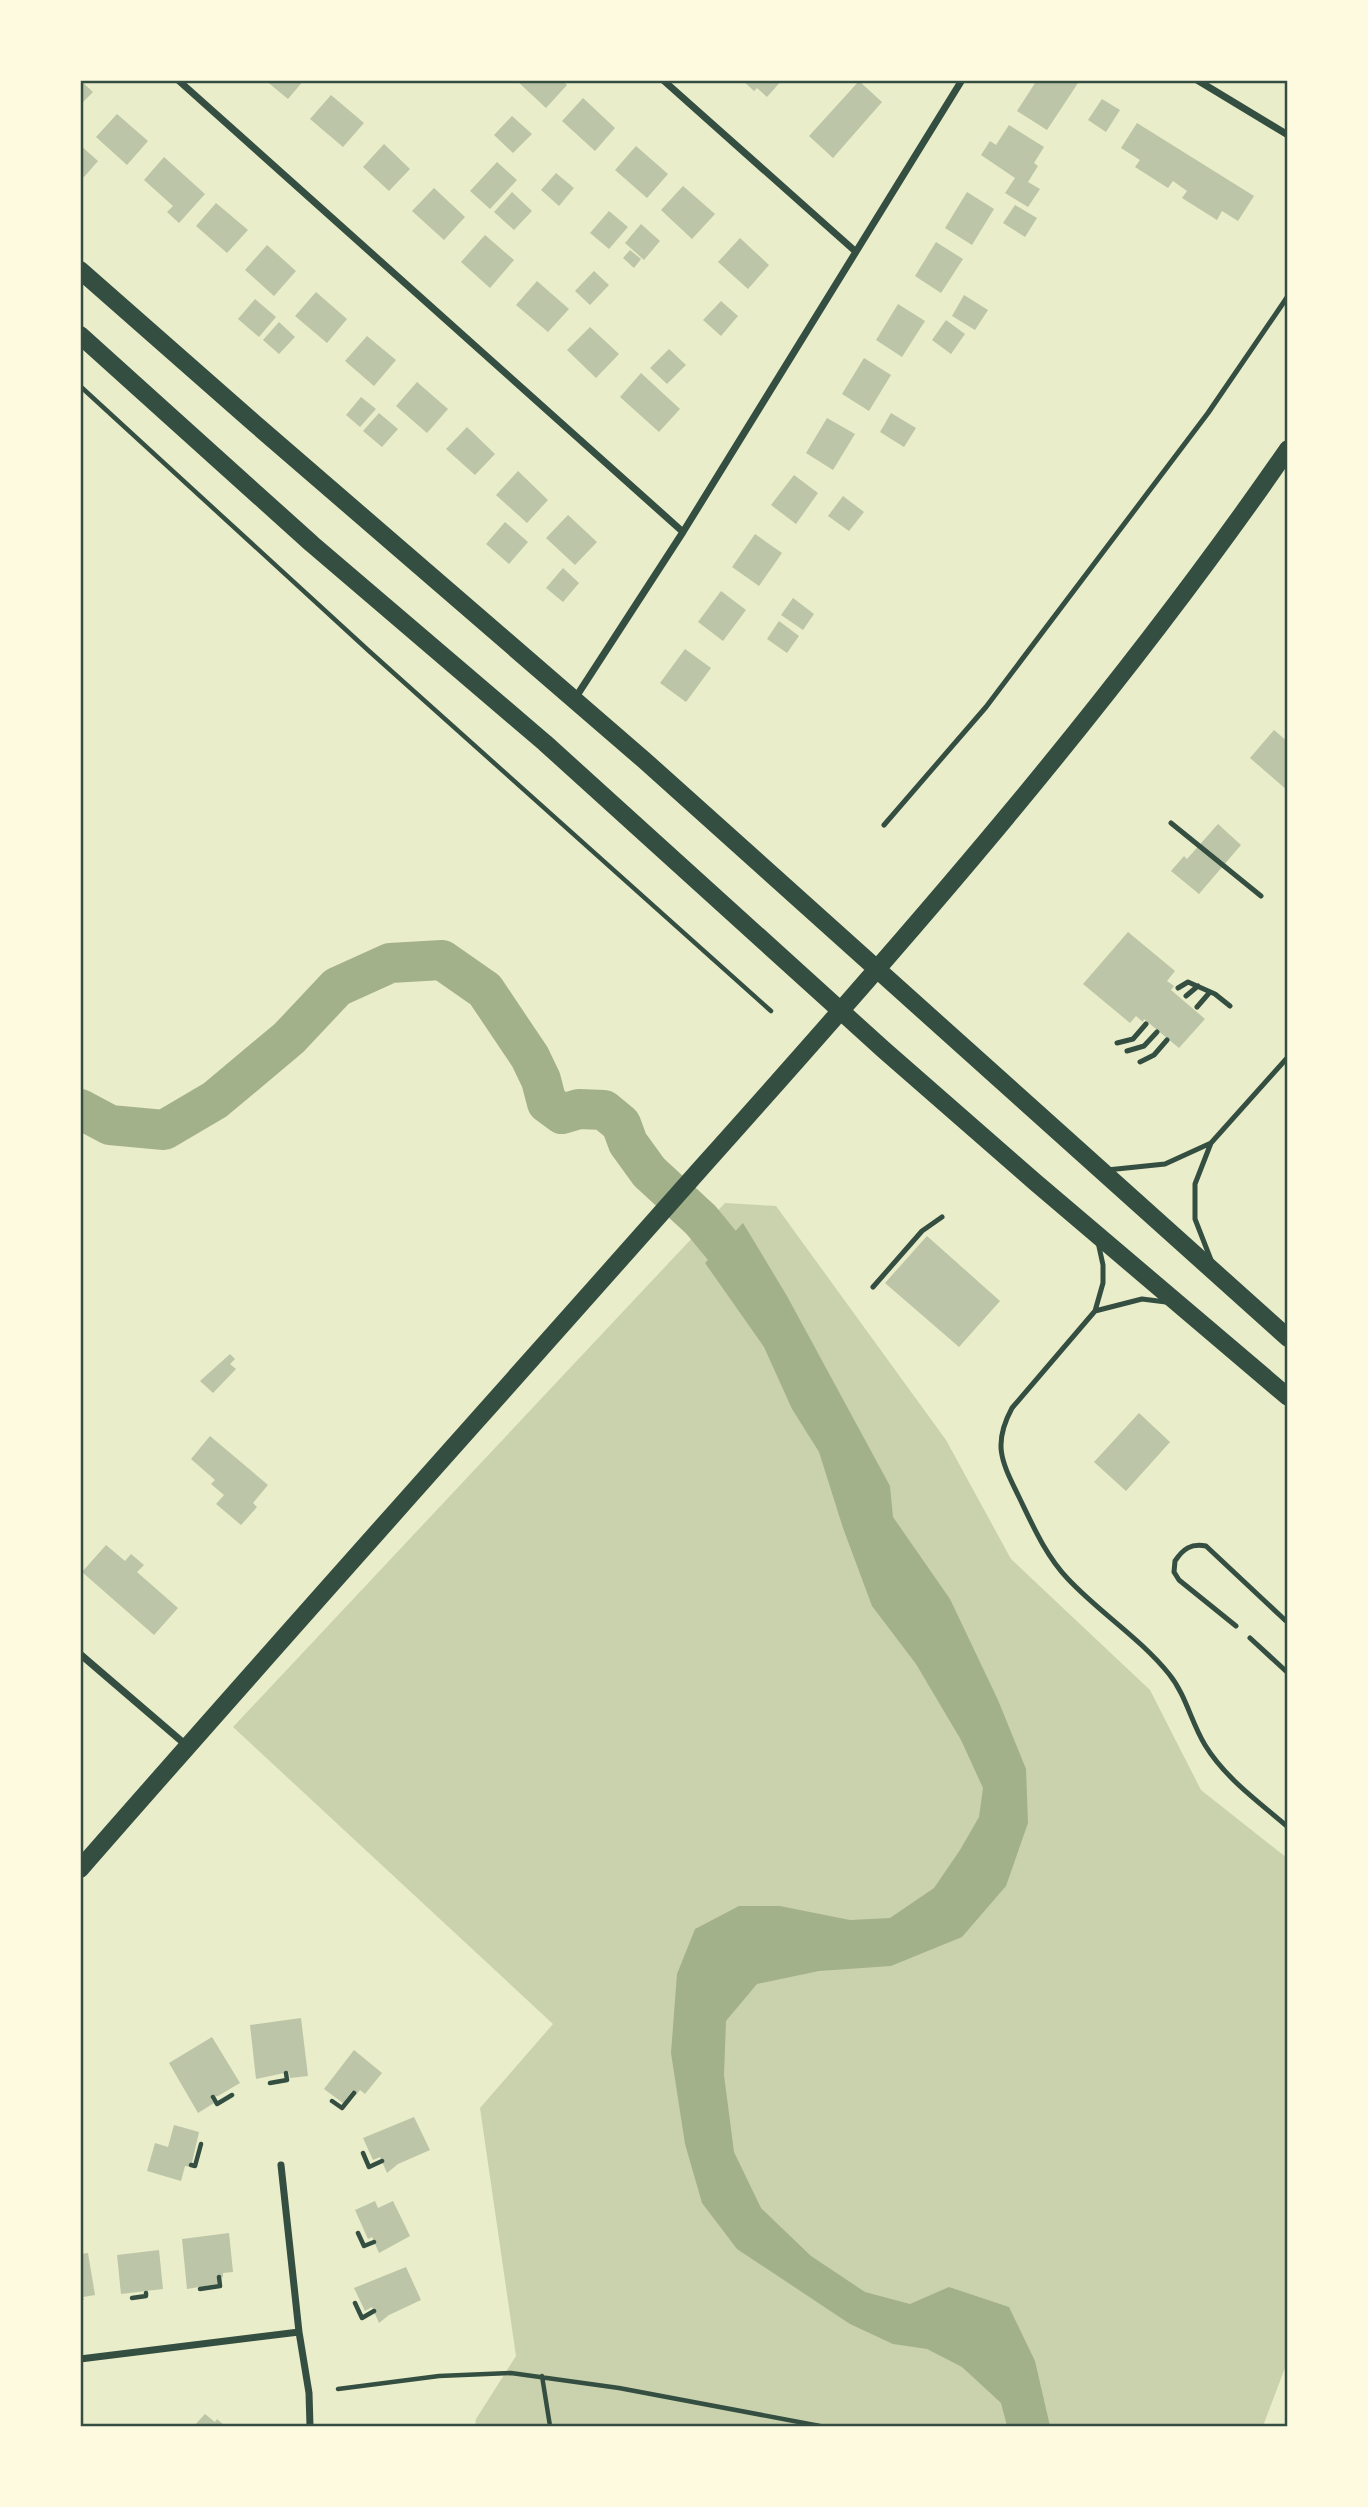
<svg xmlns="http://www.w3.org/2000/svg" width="1368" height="2507" viewBox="0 0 1368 2507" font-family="Georgia,serif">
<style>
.green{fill:#cad2ad}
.water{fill:#a3b18a}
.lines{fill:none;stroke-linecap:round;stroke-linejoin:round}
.river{stroke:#a3b18a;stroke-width:40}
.building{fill:#bcc5a7}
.path{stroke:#344e41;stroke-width:4.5}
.service{stroke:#344e41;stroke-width:5}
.minor{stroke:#344e41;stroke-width:7}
.primary{stroke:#344e41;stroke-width:18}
.neatline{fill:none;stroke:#344e41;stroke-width:2.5}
</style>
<rect width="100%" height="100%" fill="#e9edc9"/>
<path class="green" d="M725 1203 776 1206 946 1440 1011 1559 1150 1690 1201 1790 1287 1858 1288 2360 1263 2426H475L476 2419 516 2356 480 2108 553 2024 233 1727Z"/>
<path class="water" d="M743 1223 787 1296 890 1486 893 1517 950 1599 998 1700 1026 1769 1028 1823 1006 1886 962 1937 891 1966 819 1971 757 1984 726 2021 724 2075 734 2152 761 2208 811 2256 865 2292 910 2304 949 2287 1009 2307 1035 2361 1050 2426H1007L1001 2403 962 2367 927 2349 893 2344 850 2324 737 2249 702 2203 685 2144 671 2053 677 1974 695 1929 739 1906H780L850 1920 890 1918 934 1888 960 1850 979 1817 983 1788 961 1740 916 1664 872 1606 843 1528 819 1452 792 1409 764 1347 705 1263Z"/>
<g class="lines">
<path class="river" d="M80 1109 110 1125 164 1130 215 1100 289 1038 337 987 390 963 442 960 485 990 530 1057 541 1080 547 1103 562 1114 579 1109 604 1110 621 1124 628 1143 649 1172 701 1220 756 1287"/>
</g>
<path class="building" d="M80 80 93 92 80 105Z
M265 80H304L288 99Z
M516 80H562L567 85 546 108Z
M742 80H782L767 97 757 88 754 91Z
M1037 80H1074L1078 83 1047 130 1017 111Z
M859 81 882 102 833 158 809 136Z
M331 95 364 123 343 147 310 119Z
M583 98 615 128 595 151 562 121Z
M1102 99 1120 110 1106 132 1088 120Z
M117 114 148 141 127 165 96 137Z
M512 116 532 134 513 153 494 135Z
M1137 123 1254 196 1238 221 1222 211 1217 220 1182 198 1187 191 1173 181 1168 188 1135 167 1140 160 1121 148Z
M1009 125 1044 147 1034 163 1038 166 1028 182 1040 189 1028 207 1005 193 1015 178 981 155 990 141 996 145Z
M384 144 410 169 389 191 363 167Z
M80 145 98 161 84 177 80 174Z
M636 146 668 174 647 198 615 170Z
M164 157 205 194 179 223 167 212 173 206 144 180Z
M497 162 517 180 490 209 470 191Z
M556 173 574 188 559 206 541 190Z
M683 186 715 214 692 239 661 210Z
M434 188 465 217 444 240 412 211Z
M512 192 532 211 514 230 494 212Z
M967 192 994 209 972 245 945 228Z
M216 203 248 230 227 253 196 226Z
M1015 205 1037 218 1025 237 1003 223Z
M609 211 628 227 609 249 590 233Z
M641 224 660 241 644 260 625 243Z
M485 235 514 260 490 288 461 262Z
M740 238 769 265 748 289 718 262Z
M936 242 963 259 941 293 915 276Z
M267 245 296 271 274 296 245 270Z
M630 250 641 259 634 268 623 258Z
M594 271 609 285 590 305 575 291Z
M537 281 569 309 548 332 516 305Z
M316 292 347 319 327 343 295 316Z
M964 295 988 310 975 330 952 316Z
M255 299 276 317 259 337 238 319Z
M721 301 738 316 721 336 703 320Z
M898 304 925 321 902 357 876 340Z
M946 320 965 334 951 354 932 340Z
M279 322 295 337 279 354 263 340Z
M590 327 619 354 596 378 567 350Z
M367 336 396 360 374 386 345 361Z
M669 349 686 365 667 384 650 368Z
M864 358 891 375 869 411 842 394Z
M641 373 680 409 659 432 620 397Z
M417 382 448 409 427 433 396 406Z
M361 397 376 409 360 427 346 415Z
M379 413 398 429 382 447 363 431Z
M891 413 916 428 904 447 880 432Z
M827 418 855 434 833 470 806 453Z
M467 427 495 454 475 475 446 449Z
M518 471 548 500 527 523 496 495Z
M794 475 818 493 796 524 771 505Z
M843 496 864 512 849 531 828 516Z
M568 515 597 542 575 565 546 538Z
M505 522 528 542 509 564 486 544Z
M755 534 782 553 759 586 732 567Z
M563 568 579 583 563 602 546 588Z
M721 591 746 610 723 641 698 622Z
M793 598 814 614 803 630 781 615Z
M779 621 799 636 787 653 767 639Z
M685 649 711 668 686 702 660 683Z
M1274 730 1288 742V791L1250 758Z
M1218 824 1241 845 1199 894 1171 871 1184 856 1187 859Z
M1128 932 1175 971 1167 981 1174 986 1171 990 1205 1019 1179 1048 1144 1019 1143 1022 1136 1016 1130 1023 1083 984Z
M927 1236 1000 1301 959 1347 885 1283Z
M230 1354 235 1359 230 1364 236 1369 213 1393 200 1381Z
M1139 1413 1170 1442 1126 1491 1094 1462Z
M210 1436 268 1485 253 1503 257 1507 241 1525 216 1504 224 1495 211 1484 215 1480 191 1459Z
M106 1545 125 1561 131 1554 144 1565 137 1572 178 1608 154 1635 82 1572Z
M301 2018 308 2076 290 2078 289 2072 256 2079 250 2025Z
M212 2037 240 2083 218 2096 213 2097 211 2099 214 2103 198 2113 169 2063Z
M354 2050 382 2073 365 2094 360 2090 356 2095 352 2091 343 2103 324 2089Z
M414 2117 430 2150 398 2164 387 2173 380 2157 373 2160 363 2138Z
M174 2125 199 2132 191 2167 185 2166 181 2181 147 2171 155 2143 168 2147Z
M375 2201 378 2208 393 2201 410 2236 379 2253 372 2237 368 2239 355 2210Z
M229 2233 233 2272 223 2273V2277L217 2278V2284L187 2289 182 2239Z
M159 2250 163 2289 121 2294 117 2255Z
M88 2253 95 2295 83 2297 84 2300 80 2301V2254Z
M406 2267 421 2300 389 2315 379 2323 372 2307 365 2311 354 2288Z
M205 2414 215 2422 217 2419 225 2426H194Z"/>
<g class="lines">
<path class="path" d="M80 386 369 651 771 1011
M270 2083 287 2080 286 2073
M213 2097 217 2104 232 2095
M332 2101 342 2108 354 2093
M363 2153 369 2167 382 2161
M191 2165 195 2166 201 2144
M358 2233 364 2246 374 2242
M200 2289 220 2286 219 2277
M132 2298 146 2296V2293
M355 2303 362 2318 374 2311
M542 2376 550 2426
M338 2389 439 2376 511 2373 619 2388 820 2426"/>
<path class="service" d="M1171 823 1261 896
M884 825 986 707 1208 413 1288 296
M1178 988 1188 982 1215 994 1230 1006
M1186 996 1198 986
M1197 1007 1210 992
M1117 1043 1133 1039 1146 1024
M1127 1051 1144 1046 1157 1032
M1140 1062 1154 1055 1167 1040
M1107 1170 1165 1164 1211 1143
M1098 1242 1103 1265V1283L1095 1311 1012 1408C992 1445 1002 1462 1019 1497 1033 1526 1046 1556 1068 1579 1100 1613 1140 1638 1169 1674 1186 1695 1191 1722 1205 1745 1225 1778 1259 1802 1288 1827
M1211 1260 1195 1219V1184L1211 1143 1288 1057
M873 1287 922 1231 942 1217
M1095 1311 1142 1299 1166 1302
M1236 1626 1179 1580 1174 1572 1175 1561C1183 1549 1191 1543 1206 1546L1286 1621
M1250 1638 1288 1673"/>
<path class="minor" d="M178 80 683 532
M663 80 855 251
M1197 80 1288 135
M574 700 683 532 962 80
M80 1654 186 1745
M281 2165 299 2332 309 2393 310 2426
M80 2359 299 2332"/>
<path class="primary" d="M80 270 254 423 644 760 1288 1338
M80 335 312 544 545 743 884 1050 1035 1182 1288 1397
M80 1869C286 1633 495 1401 702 1167 908 937 1112 704 1288 449"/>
</g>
<rect width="1368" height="2507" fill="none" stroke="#fefae0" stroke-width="164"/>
<rect x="82" y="82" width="1204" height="2343" class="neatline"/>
</svg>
